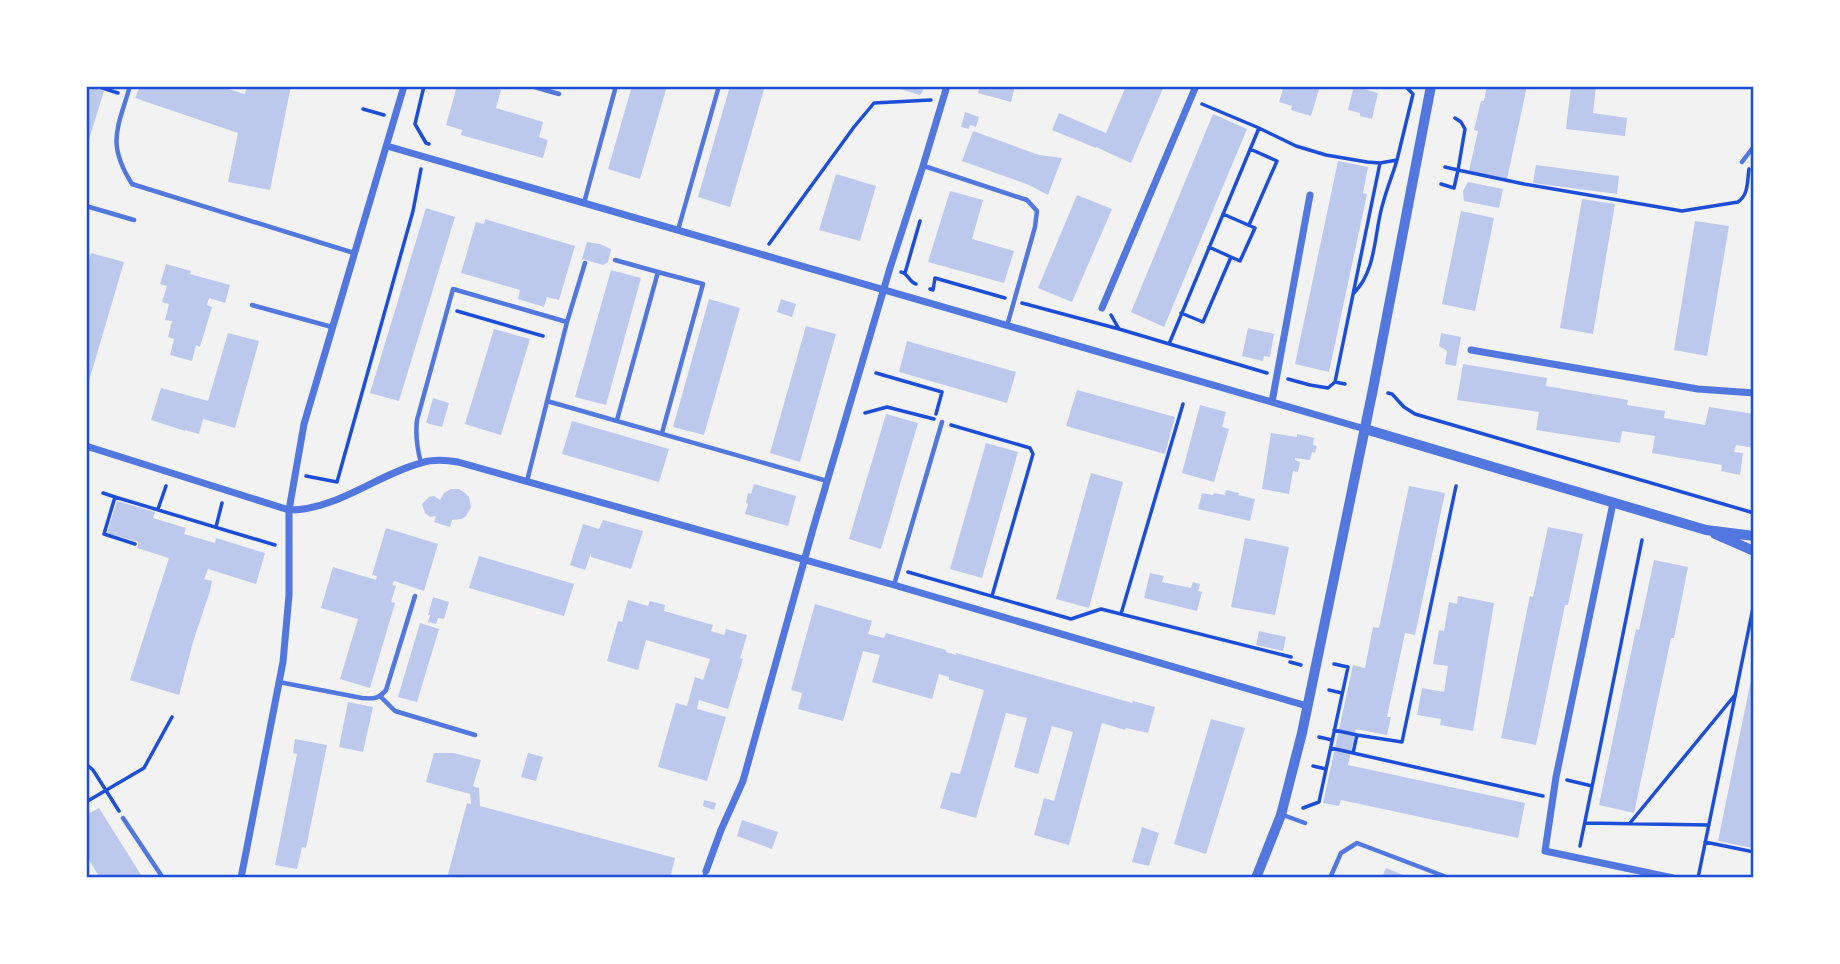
<svg xmlns="http://www.w3.org/2000/svg" width="1840" height="964" viewBox="0 0 1840 964" font-family="Helvetica,sans-serif">
<style>
.building{fill:#bdc9ec}
.lines{fill:none;stroke-linecap:round;stroke-linejoin:round}
.path{stroke:#1d4ed8;stroke-width:3.5}
.service{stroke:#5277de;stroke-width:4.5}
.minor{stroke:#5277de;stroke-width:7}
.tertiary{stroke:#5277de;stroke-width:10}
.neatline{fill:none;stroke:#1d4ed8;stroke-width:2.5}
</style>
<rect width="100%" height="100%" fill="#f2f2f2"/>
<path class="building" d="M86 86 104 91 86 149Z
M140 86H218L245 94 247 86H291L270 190 228 182 238 133 135 98Z
M457 86H486L501 90 496 108 543 122 539 137 548 140 543 158 461 135 462 130 446 125Z
M632 86H667L640 179 608 169Z
M730 86H765L730 207 698 197Z
M890 86H926L920 95Z
M980 86H1015L1011 102 978 93Z
M1126 86H1164L1131 163 1096 147V148L1052 130 1059 113 1106 133Z
M1284 86H1320L1311 116 1291 110 1292 106 1279 102Z
M1354 86 1378 93 1372 119 1360 116V113L1348 110Z
M1487 86H1527L1507 179 1469 171 1478 131 1474 130 1481 101H1484Z
M1571 86H1596L1593 113 1627 118 1625 136 1566 129Z
M965 112 979 117 976 127 970 125 969 129 961 127Z
M1213 114 1247 129 1164 327 1131 312Z
M973 131 1039 155 1062 158 1048 195 1029 185 962 161Z
M1338 161 1368 167 1363 193 1367 194 1329 372 1295 364Z
M1536 165 1619 176 1617 194 1533 183Z
M836 174 876 186 860 241 819 230Z
M1468 182 1503 189 1499 208 1464 201 1463 191Z
M950 191 983 200 972 239 1014 251 1004 283 928 262Z
M1077 195 1112 209 1072 302 1038 288Z
M1582 199 1615 204 1593 334 1560 328Z
M426 208 455 217 399 401 370 393Z
M1461 211 1494 218 1475 311 1442 304Z
M485 219 575 246 559 300 547 297 544 307 518 299 520 290 461 273 476 222 484 224Z
M1695 221 1729 226 1707 356 1674 350Z
M587 242 600 244 611 249 608 262 603 265 582 259Z
M91 253 124 262 86 391V271Z
M166 264 191 271 190 274 230 285 225 303 209 298 207 305 212 307 200 347 196 345 192 361 170 355 174 339 168 337 172 321 165 320 169 304 162 302 167 286 160 284Z
M611 270 641 278 606 405 575 397Z
M709 299 740 308 704 435 673 427Z
M781 299 796 304 792 317 777 312Z
M806 326 836 334 800 462 770 453Z
M1248 328 1274 334 1270 357 1264 356 1263 361 1242 356Z
M494 329 530 339 501 435 465 424Z
M228 333 259 341 235 428 203 419 199 434 185 430V431L151 420 161 388 208 401Z
M1441 333 1461 337 1456 366 1445 364 1447 351 1439 346Z
M907 341 1016 372 1007 403 899 372Z
M1463 364 1547 378 1546 386 1628 400 1627 405 1665 411 1664 418 1705 425 1709 407 1754 414V448L1736 445 1734 452 1743 453 1740 475 1721 471 1722 465 1652 453 1655 436 1622 431 1620 443 1536 430 1539 412 1457 400Z
M1077 390 1175 417 1165 454 1066 426Z
M433 398 449 403 442 427 426 423Z
M1200 405 1226 412 1222 427 1229 429 1214 482 1182 473Z
M886 414 918 423 881 549 849 539Z
M572 421 669 449 659 482 562 454Z
M1271 433 1297 437V434L1314 438 1313 445 1317 446 1315 453 1312 452 1310 460 1295 458V460L1300 462 1298 472 1293 471 1289 494 1262 489Z
M986 443 1018 452 982 578 950 569Z
M1091 473 1123 482 1089 608 1056 599Z
M754 484 796 496 788 526 745 514 748 504 746 503 748 493 751 494Z
M1409 486 1445 493 1415 635 1405 633 1387 717H1391L1387 735 1356 729 1348 765 1525 803 1518 838 1341 800 1339 806 1323 803 1353 665 1365 668 1373 627 1379 628Z
M451 489H459L465 493 469 497 471 507 466 516 462 519 452 520 450 527 434 522 436 516 430 517 425 513 422 504 429 497 434 496 440 500 444 493Z
M1226 490 1239 493 1238 495 1255 499 1250 521 1198 509 1202 493 1213 495 1214 493 1225 495Z
M117 501 155 512 153 518 186 528 184 534 215 543 216 538 265 553 256 584 208 569 204 579 212 581 210 591 193 642 179 695 130 680 169 558 137 548 139 542 107 533Z
M603 520 643 531 631 569 591 557V553L585 570 570 565 583 524 599 529Z
M1548 527 1583 534 1568 605H1565L1536 745 1501 738 1530 596 1533 597Z
M386 528 438 544 424 591 394 581 392 585 396 586 391 602 395 603 370 688 340 679 358 619 321 608 333 567 376 580 377 576 372 575Z
M1245 538 1289 547 1275 615 1231 607Z
M479 556 574 584 564 616 469 588Z
M1654 560 1688 567 1674 638H1671L1634 813 1599 805 1636 629 1639 630Z
M1150 573 1164 576 1162 582 1191 588 1193 582 1200 584 1198 591 1202 592 1197 611 1144 598Z
M1458 596 1494 603 1473 731 1440 725 1441 719 1417 715 1422 688 1444 692 1448 666 1433 664 1439 630 1444 631 1449 602 1457 604Z
M433 597 449 602 444 619 438 618 436 624 428 622 430 615H428Z
M628 600 648 606 650 601 665 605 664 611 713 625 711 631 724 635 726 629 747 635 740 658 743 659 728 709 699 700 697 709 726 717 707 781 658 767 676 703 687 706 695 677 703 680 710 659 646 640 638 670 607 661 618 621 622 622Z
M815 604 872 621 868 634 884 638 886 633 946 650V652L956 655V653L1132 703 1133 701 1155 707 1148 733 1126 728 1125 730 1102 723 1069 845 1034 835 1044 798 1054 801 1073 732 1052 726 1038 774 1014 767 1027 718 1006 713 976 818 940 808 951 772 960 774 984 690 949 680V677L939 674 932 699 872 682 880 655 863 651 843 721 798 709 802 693 791 690Z
M420 623 439 629 417 702 398 697Z
M1259 631 1286 637 1283 651 1256 645Z
M1753 670 1754 839 1752 848 1718 841Z
M348 702 373 707 363 752 339 747Z
M1211 719 1245 728 1206 854 1174 844Z
M295 739 327 745 306 848 302 847 297 869 275 865 297 754 293 753Z
M434 753H454L481 760 473 786 479 788 480 806 675 858 670 878H447L467 803 471 804 470 794 426 782Z
M528 753 543 757 536 781 521 777Z
M704 800 716 803 714 810 703 806Z
M99 808 143 878H100L86 855V815Z
M742 820 778 832 772 849 737 836Z
M1142 827 1159 833 1149 866 1132 862Z
M1386 868 1411 878H1382Z"/>
<g class="lines">
<path class="path" d="M96 86 118 93
M424 86 415 124 426 143 429 144
M1202 104 1259 128 1296 146 1326 155 1367 162 1380 163 1397 160 1413 94 1405 86
M363 109 384 115
M1445 167 1458 170 1465 129 1461 122 1455 118
M1441 184 1454 188 1458 170 1524 184 1682 211 1738 202C1749 194 1747 181 1749 169
M1223 214 1255 228 1240 261 1231 257
M1249 225 1277 161 1250 149
M769 244 854 127 874 103 931 100
M901 272C908 273 909 282 916 284
M905 273 920 221
M930 289 933 290 935 278 1005 298
M1354 293C1377 270 1374 232 1383 203 1387 188 1393 174 1397 160
M1022 303 1119 329 1267 373
M457 311 543 336
M1181 313 1203 322 1231 257 1209 247
M1111 315 1119 329
M1169 344 1259 128
M876 373 942 392 936 414
M1288 379 1310 385 1328 388 1335 382 1345 384
M1335 382 1380 163
M1388 393 1392 394 1404 407 1415 414 1754 513
M865 413 887 407 934 419
M951 425 1030 448 1033 454 992 596
M306 476 337 482 413 211 421 169
M1456 486 1402 742 1357 735 1353 753 1543 796
M103 493 115 497
M158 509 166 486
M216 527 222 503
M135 544 104 534 115 497 275 545
M908 572 1071 619 1101 609 1291 657
M1121 614 1183 404
M1290 662 1301 665
M1329 690 1342 693
M1334 730 1357 735
M1319 737 1332 740
M1331 748 1353 753
M86 764 93 770 119 811
M1313 766 1326 769
M1567 780 1592 786
M86 802 144 768 172 717
M1303 808 1319 802 1348 667 1334 664
M1585 823 1709 825
M1630 823 1735 695
M1705 842 1754 852
M1580 846 1642 540
M1698 878 1754 603"/>
<path class="service" d="M130 86C118 128 106 143 132 184L354 253
M531 86 559 94
M1742 162 1754 146
M924 166 1027 200 1037 211 1035 227 1007 326
M584 203 616 86
M86 206 134 220
M678 230 719 86
M615 260 658 272
M252 305 332 327
M547 401 827 481
M617 420 658 272 703 284 662 433
M421 463C417 448 415 436 417 420L453 289 567 322
M527 481 567 322 585 263
M894 585 942 422
M279 682 362 698C373 699 379 699 386 690L415 596
M381 697 395 711 475 735
M1283 815 1305 823
M123 818 163 878
M86 877 87 878
M704 878 706 871
M1330 878 1341 853 1357 843 1449 878"/>
<path class="minor" d="M387 146 1365 429
M1102 308 1196 86
M1471 350 1698 389 1754 393
M1272 402 1310 195
M86 446 289 510C337 510 376 475 421 463 433 459 446 460 458 462L894 585 1307 706
M1613 503 1556 777 1545 851 1673 878
M706 871 721 830 743 781 813 529 890 268 923 166 947 86
M241 878 283 662 289 595V510L304 424 404 86"/>
<path class="tertiary" d="M1365 429 1706 530 1754 536
M1715 534 1754 551
M1256 878 1281 815 1302 733 1373 389 1431 86"/>
</g>
<rect width="1840" height="964" fill="none" stroke="#ffffff" stroke-width="175"/>
<rect x="88" y="88" width="1664" height="788" class="neatline"/>
</svg>
